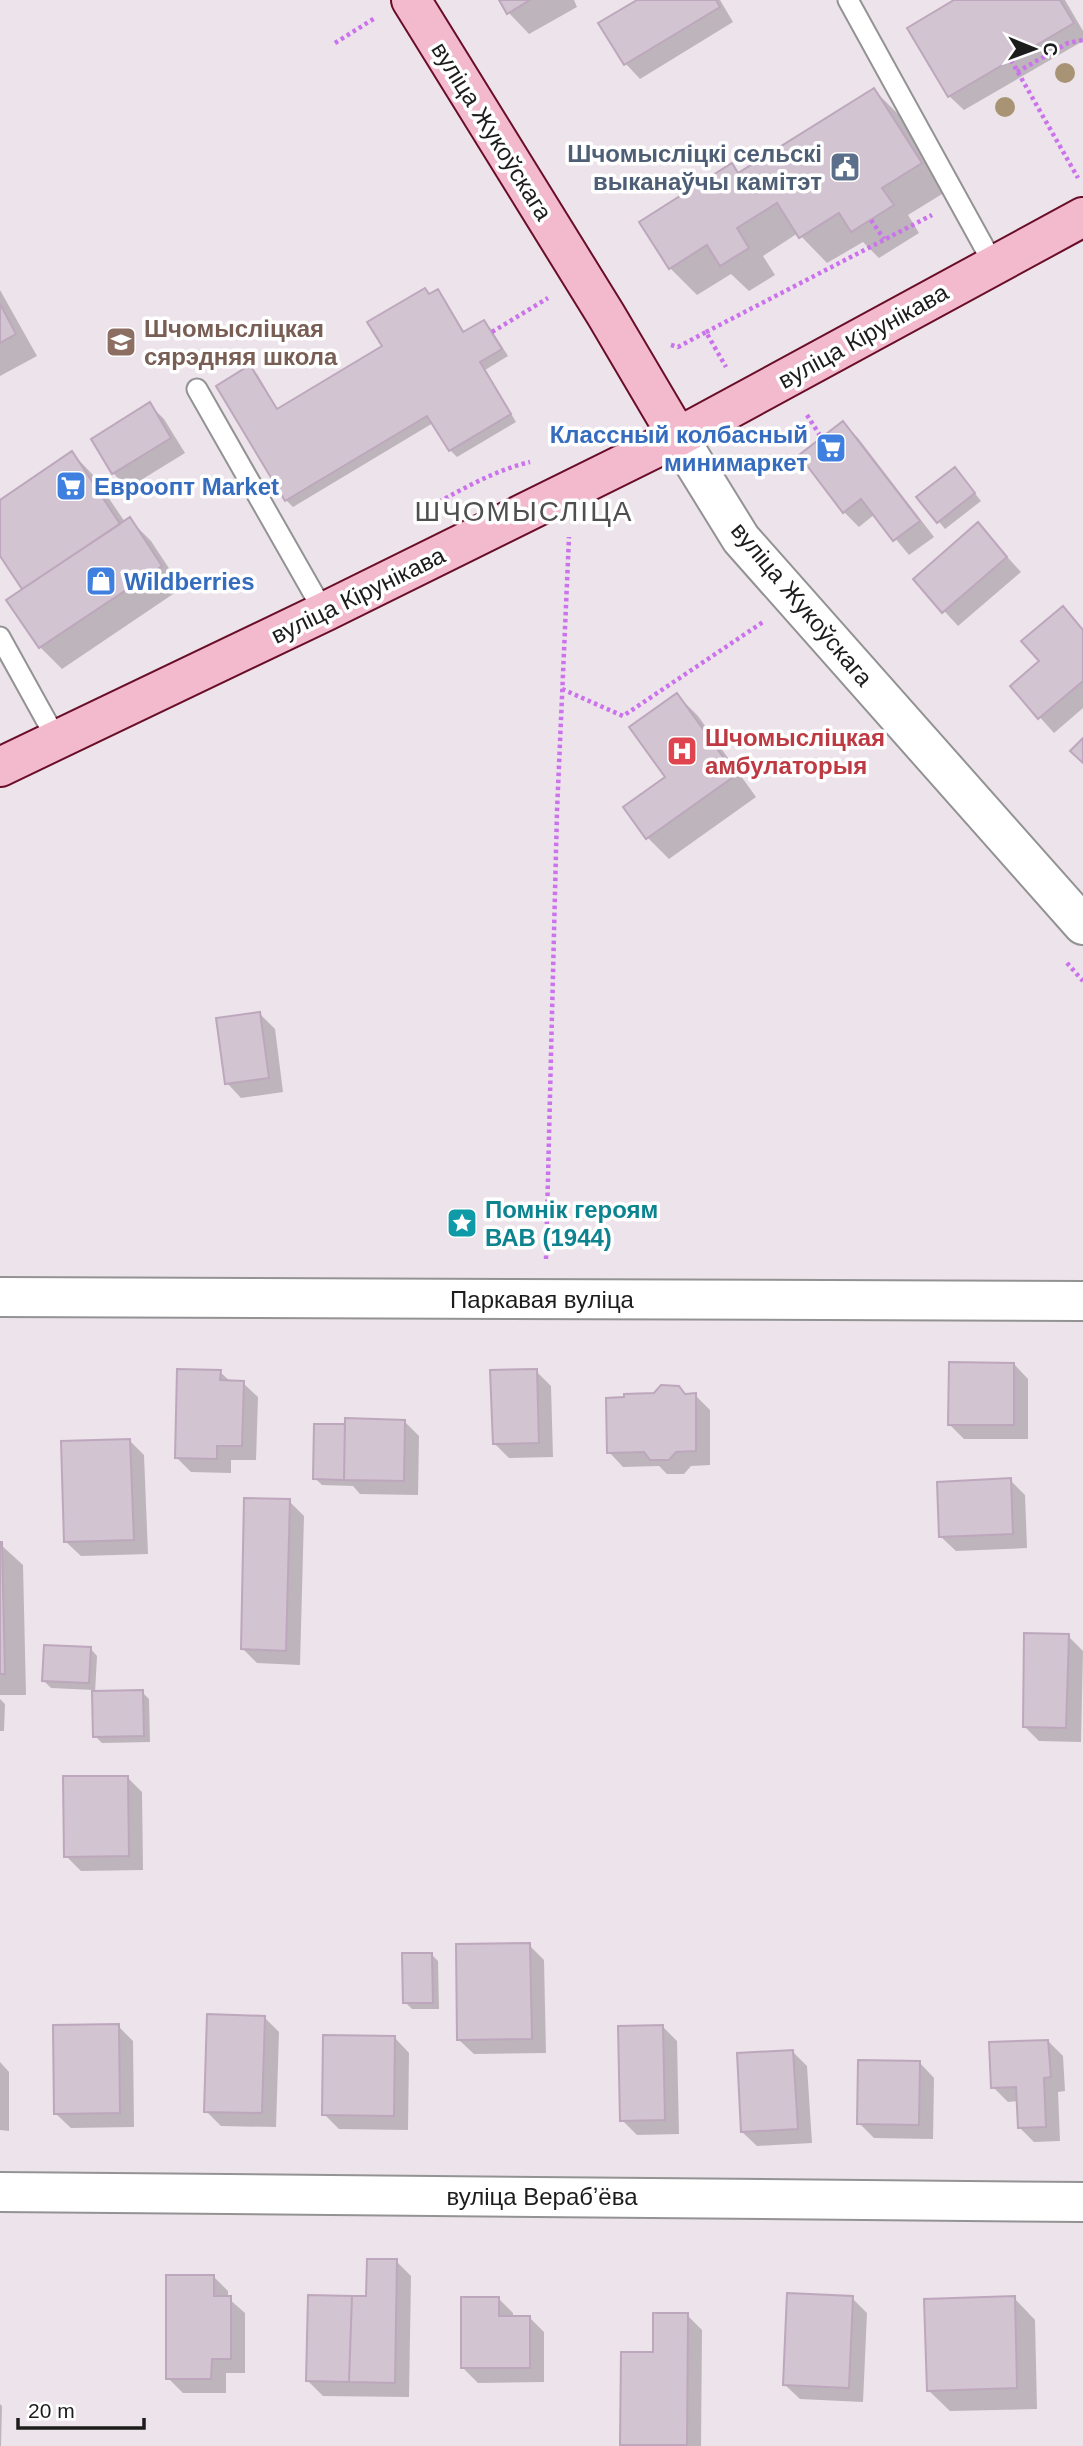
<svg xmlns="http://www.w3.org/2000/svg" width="1083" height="2446" viewBox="0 0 1083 2446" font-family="Arial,sans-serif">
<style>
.shadow{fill:#0003}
.building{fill:#d3c4d2;stroke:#bda7bc;stroke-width:2}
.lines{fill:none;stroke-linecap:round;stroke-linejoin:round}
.lane-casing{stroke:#939393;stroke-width:23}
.street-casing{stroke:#939393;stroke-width:42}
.secondary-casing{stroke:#690e28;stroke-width:42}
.path{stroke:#ca73ed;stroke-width:4.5;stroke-dasharray:3.5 3.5;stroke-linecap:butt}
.lane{stroke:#fff;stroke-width:19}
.street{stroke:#fff;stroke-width:38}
.secondary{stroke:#f3bace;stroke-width:38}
.tree{fill:#a89474}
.labels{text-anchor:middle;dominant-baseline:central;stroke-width:7;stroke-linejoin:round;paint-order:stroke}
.street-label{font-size:24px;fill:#1c1c1c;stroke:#fff}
.service-label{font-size:24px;font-weight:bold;fill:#4e5e75;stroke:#fff;text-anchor:end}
.education-label{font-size:24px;font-weight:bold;fill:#785e54;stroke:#fff;text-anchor:start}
.shop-label{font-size:24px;font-weight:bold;fill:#366cbe;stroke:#fff;text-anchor:start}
.health-label{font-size:24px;font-weight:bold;fill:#be3a42;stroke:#fff;text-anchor:start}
.culture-label{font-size:24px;font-weight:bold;fill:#0d838f;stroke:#fff;text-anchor:start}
.quarter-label{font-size:28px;letter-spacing:2px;fill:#4f4f4f;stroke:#fff}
</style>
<rect width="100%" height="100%" fill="#ede3ea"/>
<path class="shadow" d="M501 0H574L577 7 529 34 508 12Z
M640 0H720L733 22 640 79 626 64 601 24Z
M958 0H1065L1083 31V41L964 110 949 96Z
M874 90 901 117 947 191 908 215 919 233 879 258 863 242 827 263 798 233 763 256 775 275 749 291 731 274 697 295 670 268 732 166 740 174Z
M0 290 37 356 0 376Z
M437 291 444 298 465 333 484 322 491 329 508 356 485 370 516 422 457 457 450 450 433 423 293 507 286 500 250 367 257 374 278 410 384 346 430 295Z
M150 405 164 419 185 453 128 488 113 473Z
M843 423 858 438 934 537 909 555 875 514 859 527 844 512Z
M72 453 93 475 125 522 129 519 151 541 182 588 62 669 40 647 9 600 25 590 0 552V502Z
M961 476 981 501 945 529 919 497Z
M978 525 1021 572 958 626 915 579Z
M1063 608 1083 630V708L1054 733 1012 686 1042 662Z
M677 695 698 716 756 797 669 859 648 838 626 807 667 778Z
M260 1014 275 1029 283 1092 241 1098 227 1083Z
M1014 1364 1028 1379V1439H964L949 1424Z
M536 1371 551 1386 553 1457 509 1458 494 1443Z
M220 1372 231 1382 243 1383 258 1397 256 1460H231V1473L191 1472 176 1457Z
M678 1387 686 1395H695L710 1410V1465L691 1466 684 1474H667L659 1466 623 1467 609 1452Z
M404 1421 419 1436 418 1495 360 1494 353 1486 322 1485 315 1478Z
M130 1441 144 1455 148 1554 81 1556 66 1542Z
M1010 1480 1025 1495 1027 1548 956 1551 941 1537Z
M289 1501 304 1516 300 1665 257 1663 243 1649Z
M0 1544 23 1565 26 1695H0Z
M1068 1636 1083 1651 1081 1742 1039 1741 1024 1726Z
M90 1648 97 1656 95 1693 142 1692 149 1699 150 1742 102 1743 95 1736 94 1690 51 1688 44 1681Z
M0 1699 5 1704 4 1731H0Z
M127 1777 142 1792 143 1870 81 1871 66 1856Z
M529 1945 544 1960 546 2053 474 2054 459 2040Z
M431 1954 438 1961 439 2009H412L405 2002Z
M264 2017 279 2032 276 2127 221 2126 206 2111Z
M118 2026 133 2041 134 2127 71 2128 56 2114Z
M662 2026 677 2041 679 2134 637 2135 622 2120Z
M395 2038 409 2053 408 2130 339 2129 324 2114Z
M1048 2041 1063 2056 1065 2091 1058 2092 1060 2141 1034 2142 1019 2127 1018 2101 1008 2102 993 2087Z
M792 2051 807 2066 812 2143 757 2146 742 2132Z
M0 2062 9 2072V2131L0 2130Z
M920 2063 934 2078 933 2139 874 2138 859 2123Z
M396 2261 411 2276 409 2397 323 2396 308 2381Z
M213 2276 228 2291V2298L245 2313V2373H226V2393H183L168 2378Z
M852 2298 867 2313 863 2402 800 2399 785 2385Z
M1014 2298 1035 2320 1037 2409 950 2411 928 2390Z
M499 2299 513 2313V2318L529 2317 544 2332V2382L478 2383 463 2368Z
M687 2315 702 2330 701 2446H624L622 2444 655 2354Z
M0 2404 2 2406 1 2446H0Z"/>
<path class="building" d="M499 0H530L507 14Z
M637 0H716L720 7 624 65 598 23Z
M954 0H1060L1074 23 948 97 907 28Z
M874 88 922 163 882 188 894 205 851 232 839 213 799 238 777 203 737 228 749 248 720 266 707 245 669 269 639 222 732 163 738 173Z
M425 288 429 294 438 289 463 332 484 320 502 349 480 362 511 414 449 451 427 416 285 501 216 386 250 365 277 409 382 346 367 322Z
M0 304 16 334 0 343Z
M150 402 171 438 112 474 91 439Z
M843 421 920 521 893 541 861 499 843 513 799 455Z
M72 451 120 524 22 589 0 556V500Z
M955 467 975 493 937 523 916 497Z
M130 517 162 566 39 648 6 600Z
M978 522 1007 557 942 613 913 579Z
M1063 606 1083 630V681L1038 719 1010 686 1039 661 1021 641Z
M677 693 736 775 646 839 623 807 665 777 629 727Z
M1083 738V763L1070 751Z
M260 1012 269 1078 225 1084 216 1018Z
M949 1362 1014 1363V1425H948Z
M177 1369 221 1370 220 1380 244 1381 242 1446H217V1459L175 1458Z
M537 1369 539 1443 493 1444 490 1370Z
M661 1385 679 1386 685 1394 696 1393V1451L676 1452 669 1460H650L644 1452 607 1453 606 1398 624 1397V1394L654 1393Z
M345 1418 405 1420 404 1481 344 1480Z
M314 1424H345L344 1480 313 1479Z
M130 1439 134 1540 64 1542 61 1441Z
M1011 1478 1013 1534 939 1537 937 1482Z
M244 1498 290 1499 286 1651 241 1649Z
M0 1542H2L5 1674H0Z
M1024 1633 1069 1634 1066 1728 1023 1727Z
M44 1645 91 1647 89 1683 42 1681Z
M143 1690 144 1736 93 1737 92 1691Z
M63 1776H128L129 1856 64 1857Z
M530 1943 532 2039 457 2040 456 1944Z
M402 1953H432L433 2003H403Z
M207 2014 265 2016 262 2113 204 2112Z
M119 2024 120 2113 54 2114 53 2025Z
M663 2025 665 2120 620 2121 618 2026Z
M323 2035 395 2036 394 2116 322 2115Z
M1048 2040 1051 2077 1044 2078 1046 2127 1018 2128 1016 2087 991 2088 989 2042Z
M793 2050 798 2129 741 2132 737 2053Z
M858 2060 920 2061 919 2125 857 2124Z
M367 2259H397L395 2383 349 2382 352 2296H366Z
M166 2275H214V2296H231V2359H212L211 2379H166Z
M787 2293 853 2296 849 2388 783 2385Z
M308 2295 352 2296 349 2382 306 2381Z
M1015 2296 1017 2388 927 2391 924 2299Z
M461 2297H499V2316H530V2368H461Z
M653 2313H688L687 2445H620L621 2352H653Z"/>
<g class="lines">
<g class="lane-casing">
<path id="lane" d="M848 0 994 265
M197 389 324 612
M0 637 57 740"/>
</g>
<g class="street-casing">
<path id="street" d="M678 437 741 539 1083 925
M0 1297 1083 1301
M0 2192 1083 2202"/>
</g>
<g class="secondary-casing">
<path id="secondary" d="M411 0 606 315 678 437
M0 767 324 612 678 437 1083 217"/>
</g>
<path class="path" d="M335 43 375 18
M1011 60 1078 178
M1017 72 1068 43 1083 40
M871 220 884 239
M492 332 548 298
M706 332 932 215
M671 345 678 347 706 332 726 367
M807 415 821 437
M432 513 435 504C466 487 496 470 530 462
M562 689 623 716 763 622
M1067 963 1083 981
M546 1259 557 811 569 537"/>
<use href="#lane" class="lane"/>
<use href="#street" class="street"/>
<use href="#secondary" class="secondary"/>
</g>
<g class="tree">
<circle cx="1065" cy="73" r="10"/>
<circle cx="1005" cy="107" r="10"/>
</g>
<defs>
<g id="civic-square" transform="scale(1.575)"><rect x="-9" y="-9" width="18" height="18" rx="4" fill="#5c6f8a" stroke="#fff"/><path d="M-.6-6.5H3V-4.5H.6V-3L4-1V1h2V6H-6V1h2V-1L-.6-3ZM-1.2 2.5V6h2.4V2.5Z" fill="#fff"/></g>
<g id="school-square" transform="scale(1.575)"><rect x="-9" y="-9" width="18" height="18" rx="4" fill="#8d6e63" stroke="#fff"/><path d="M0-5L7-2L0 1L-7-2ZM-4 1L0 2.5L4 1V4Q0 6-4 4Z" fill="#fff"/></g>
<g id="supermarket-square" transform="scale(1.575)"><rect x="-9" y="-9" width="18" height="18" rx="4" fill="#3f7fe0" stroke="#fff"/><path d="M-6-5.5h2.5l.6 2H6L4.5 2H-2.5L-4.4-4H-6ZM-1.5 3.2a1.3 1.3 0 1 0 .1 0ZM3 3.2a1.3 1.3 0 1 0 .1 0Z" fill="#fff"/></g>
<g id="shop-square" transform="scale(1.575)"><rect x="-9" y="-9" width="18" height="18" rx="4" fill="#3f7fe0" stroke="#fff"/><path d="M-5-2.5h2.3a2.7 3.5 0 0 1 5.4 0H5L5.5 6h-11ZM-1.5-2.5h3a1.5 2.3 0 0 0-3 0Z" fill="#fff"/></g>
<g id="hospital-square" transform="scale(1.575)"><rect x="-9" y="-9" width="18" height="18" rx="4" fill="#e0444e" stroke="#fff"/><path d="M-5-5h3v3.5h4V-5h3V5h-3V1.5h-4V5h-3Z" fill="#fff"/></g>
<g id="sight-square" transform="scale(1.575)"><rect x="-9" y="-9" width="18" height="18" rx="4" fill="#0f9aa8" stroke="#fff"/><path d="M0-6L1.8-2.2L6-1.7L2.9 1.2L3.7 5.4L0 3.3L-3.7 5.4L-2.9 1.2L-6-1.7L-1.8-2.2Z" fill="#fff"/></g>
</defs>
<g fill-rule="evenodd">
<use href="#civic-square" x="845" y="167"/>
<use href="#school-square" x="121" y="342"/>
<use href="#supermarket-square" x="831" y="448"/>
<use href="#supermarket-square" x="71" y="486"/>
<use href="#shop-square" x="101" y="581"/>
<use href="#hospital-square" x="682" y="751"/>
<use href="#sight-square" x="462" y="1223"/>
</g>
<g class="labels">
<g class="street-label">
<text transform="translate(492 131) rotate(58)">вуліца Жукоўскага</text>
<text transform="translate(863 336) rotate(-29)">вуліца Кірунікава</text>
<text transform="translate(358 595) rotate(-26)">вуліца Кірунікава</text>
<text transform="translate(802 604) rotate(50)">вуліца Жукоўскага</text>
<text x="542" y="1299">Паркавая вуліца</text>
<text x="542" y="2196">вуліца Верабʼёва</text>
</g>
<g class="service-label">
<text x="822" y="153">Шчомысліцкі сельскі<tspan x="822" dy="28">выканаўчы камітэт</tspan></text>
</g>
<g class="education-label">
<text x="144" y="328">Шчомысліцкая<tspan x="144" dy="28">сярэдняя школа</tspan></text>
</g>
<g class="shop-label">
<text x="808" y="434" text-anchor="end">Классный колбасный<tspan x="808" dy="28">минимаркет</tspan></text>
<text x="94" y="486">Евроопт Market</text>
<text x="124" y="581">Wildberries</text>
</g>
<g class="health-label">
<text x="705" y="737">Шчомысліцкая<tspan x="705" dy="28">амбулаторыя</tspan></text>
</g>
<g class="culture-label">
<text x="485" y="1209">Помнік героям<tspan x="485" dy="28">ВАВ (1944)</tspan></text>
</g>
<g class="quarter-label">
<text x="524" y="511">ШЧОМЫСЛІЦА</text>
</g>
</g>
<g transform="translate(1034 49) rotate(91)" stroke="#ffffff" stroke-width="5" paint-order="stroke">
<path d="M0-5L12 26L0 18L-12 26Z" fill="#1c1c1c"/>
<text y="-10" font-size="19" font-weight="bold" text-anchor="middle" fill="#1c1c1c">С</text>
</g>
<path d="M18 2418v10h126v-10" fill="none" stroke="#1c1c1c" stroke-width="3.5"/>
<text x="28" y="2418" font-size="21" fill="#1c1c1c" stroke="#ffffff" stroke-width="5" paint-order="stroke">20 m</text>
</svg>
